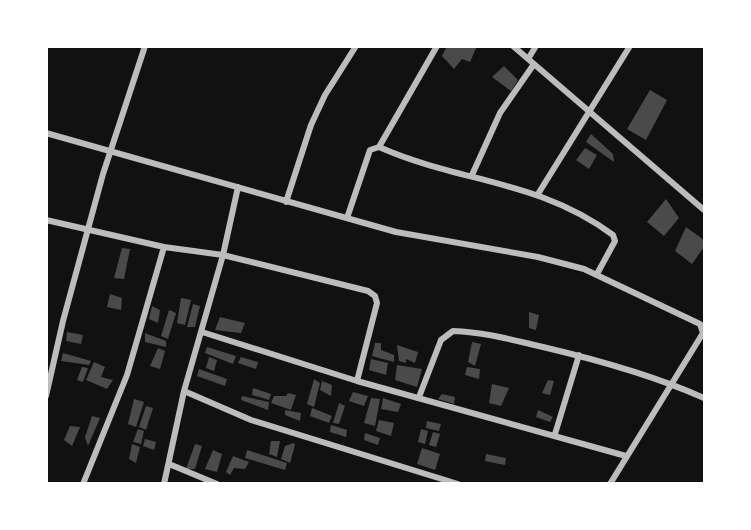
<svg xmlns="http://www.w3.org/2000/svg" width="751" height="530" viewBox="0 0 751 530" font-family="Poppins,sans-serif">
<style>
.building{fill:#4a4a4a}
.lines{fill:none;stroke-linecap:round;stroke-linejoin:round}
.minor{stroke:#bcbcbc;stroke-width:6}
</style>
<rect width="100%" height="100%" fill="#111"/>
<path class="building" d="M447 46H477L470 62 462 59 454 69 442 56Z
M504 66 518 80 511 91 492 77Z
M650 90 667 100 646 140 627 129Z
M591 134 613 154 614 162 586 142Z
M585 148 597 155 589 169 576 160Z
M666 199 679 218 664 236 647 222Z
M686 227 704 240V247L692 264 675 251Z
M122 248 130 249 124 279 114 278Z
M110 294 122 298 121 310 107 307Z
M181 298 191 300 185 325 177 323Z
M193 304 200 306 195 327H187Z
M152 306 160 310 158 323 149 319Z
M169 310 176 313 168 339 161 336Z
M529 312 539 315 536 330 529 328Z
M220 317 245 323 241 333 215 330Z
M67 332 83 335 81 344 66 341Z
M145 333 166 341V347L145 342Z
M472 342 481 344 475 366 468 362Z
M375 343H381V350L394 355V362L372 356Z
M397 345 418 352 415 363 406 359V363L399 361Z
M207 347 236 356 233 364 205 353Z
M158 348 165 351 160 369 150 366Z
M63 353 91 361 89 365 61 361Z
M209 357 217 360 214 371 206 368Z
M241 357 258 362 256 369 238 363Z
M371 359 388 363 386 375 369 370Z
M94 362 105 367 101 377 113 380 107 389 86 380Z
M397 365 422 369 417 387 395 380Z
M82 367 88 368 83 382 77 380Z
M467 367 480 369 479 379 465 375Z
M199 369 227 379 225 386 197 376Z
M314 379 320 383 314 407 307 404Z
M548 380 554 381 550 395 542 393Z
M322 381 332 385 331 396 320 390Z
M492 384 509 388 501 406 489 403Z
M253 388 271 394 269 400 252 395Z
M353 392 368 396 364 406 349 401Z
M288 393 296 395 291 410 271 403 274 396H286Z
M442 394 455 397 454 404 438 399Z
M242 396 269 402 268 410 241 400Z
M371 398 380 399 375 426 364 423Z
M383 398 401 404 398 412 381 409Z
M134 399 144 402 136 427 128 424Z
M339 403 345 406 339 424 333 423Z
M146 406 153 408 146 430 139 427Z
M312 408 332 416 329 423 310 416Z
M285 410 301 413 300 421 285 415Z
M538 410 553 417 550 422 536 417Z
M92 416 100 418 88 446 85 437Z
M379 420 394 423 391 436 376 431Z
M427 421 441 424 439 431 426 428Z
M331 425 347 430 346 437 330 432Z
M70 426 80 427 72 446 64 440Z
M138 429 144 431 141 444 133 442Z
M421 429 428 431 425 444 418 442Z
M433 432 440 434 436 447 429 445Z
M365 433 380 438 378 445 364 440Z
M145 439 156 442 154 450 143 446Z
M271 441H280L277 457 269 454Z
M294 443 295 445 290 463 281 459 285 446Z
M132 444 140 447 136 463 129 459Z
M195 444 202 446 195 469H186Z
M422 448 440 454 435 470 417 464Z
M213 450 222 454 217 472 205 469Z
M247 450 287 463 285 470 245 458Z
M486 454 506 458 505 465 485 461Z
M233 456 249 462 245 469 234 468 230 475 226 472Z"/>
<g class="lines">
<path class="minor" d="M513 46 704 210
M528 59 536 46
M46 133 396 232 538 257 584 269 700 324 703 333 610 484
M379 147 437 46
M472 175 500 113 534 64
M538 194 630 46
M286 202 311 125 325 95 356 46
M347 218 370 150 379 147C460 183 537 179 613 235L615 241 597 274
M46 220 164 247 223 255 368 291 375 296 377 303 357 381
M202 332 357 381 626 456
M184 391 251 420 458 484
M46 396 63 321 103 174 145 46
M419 397 441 340 453 331C484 332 513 340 543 347 598 360 653 375 704 398
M555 434 579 355
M169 464 217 484
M83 484 127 375 164 247
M164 484 184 391 223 255 238 187"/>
</g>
<rect width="751" height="530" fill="none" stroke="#ffffff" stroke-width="96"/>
</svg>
